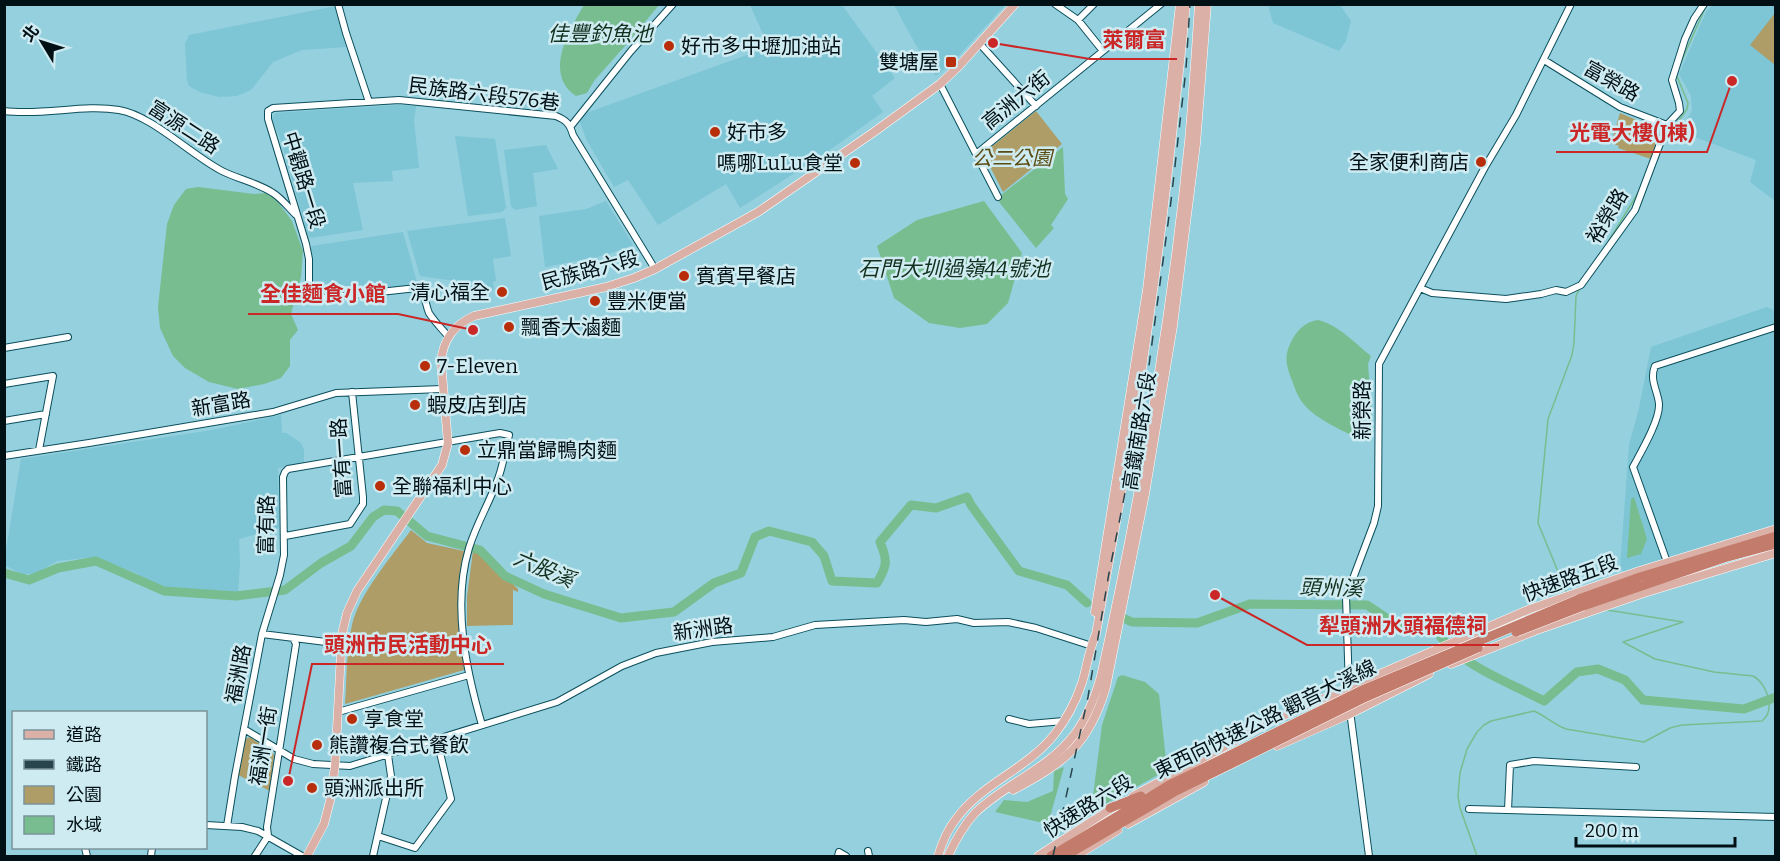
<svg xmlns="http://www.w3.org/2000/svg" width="1780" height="861" viewBox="0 0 1780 861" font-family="Bitter,'Noto Sans TC',serif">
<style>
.built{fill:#7ec5d5}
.green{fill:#ae9d66}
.water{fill:#78bd8f}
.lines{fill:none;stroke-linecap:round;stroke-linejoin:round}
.stream{stroke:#78bd8f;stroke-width:1.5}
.river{stroke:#78bd8f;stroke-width:9}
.minor-casing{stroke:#0c4f5c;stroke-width:8}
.major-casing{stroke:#fff;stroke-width:9}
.highway-casing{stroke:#fff;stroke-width:10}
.minor{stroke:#fff;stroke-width:6}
.major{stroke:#dbb0a7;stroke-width:8}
.highway{stroke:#c37c6c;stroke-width:9}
.rail{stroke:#28444c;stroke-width:1.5;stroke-dasharray:10 10;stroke-linecap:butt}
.highway-bridge-casing{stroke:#fff;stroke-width:10;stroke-linecap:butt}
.highway-bridge{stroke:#c37c6c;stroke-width:9}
.poi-dot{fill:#b82e0a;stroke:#ceebf2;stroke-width:2}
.labels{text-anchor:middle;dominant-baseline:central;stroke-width:5;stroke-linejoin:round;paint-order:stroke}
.poi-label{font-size:20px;fill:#001015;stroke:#ceebf2;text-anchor:start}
.street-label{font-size:20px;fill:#001015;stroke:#ceebf2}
.park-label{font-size:20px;font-style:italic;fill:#5b4c12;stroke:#ceebf2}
.water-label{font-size:21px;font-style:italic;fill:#12301d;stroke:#ceebf2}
.leader{fill:none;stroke:#cb2727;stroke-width:2}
.callout-dot{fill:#cb2727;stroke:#ceebf2;stroke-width:2}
.callout-label{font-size:21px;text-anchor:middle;font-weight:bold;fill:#cb2727;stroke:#ceebf2;stroke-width:5;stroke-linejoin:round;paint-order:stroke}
</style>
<rect width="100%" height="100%" fill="#94d0de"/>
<path class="built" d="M750 5H842L895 78 872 96 883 112 820 157 740 208 726 184 658 225 628 180 614 187 586 139 578 116 769 47Z
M894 5H1005L953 62 936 76 917 47Z
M1268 5H1340L1351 21 1346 41 1339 51 1273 23Z
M1712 5H1775V201L1750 182 1756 160 1679 131 1692 111 1691 96 1679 74 1706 12Z
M336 6 346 47 302 50 273 62 251 90 237 96 219 97 200 92 189 86 187 80 185 44 189 35Z
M398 105 416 106 414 121 419 168 392 171 393 181 353 183 363 230 310 238 308 236 281 141 272 118 275 113Z
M455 136 495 139 506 208 502 212 468 216Z
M546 145 558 169 533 173 537 206 515 210 511 206 504 150Z
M606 201 633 245 606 255 545 267 539 216 586 209Z
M505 218 511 256 493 259 496 281 493 282 494 289 480 292 455 281 420 276 407 231Z
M403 232 418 286 317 294 312 291 310 250 312 246Z
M1767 307 1775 311V528L1625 572 1620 568 1629 445 1639 408 1651 347Z
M281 415 282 433H286L301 443 304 450V464L278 468 279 528 239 539 240 563 238 593 166 589 147 581 136 573 95 557 57 561 35 574H21L5 565V556L21 459 212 430Z"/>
<path class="green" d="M1775 13V65L1750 45Z
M1036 111 1062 144 1003 192 984 155 985 152Z
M1620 113 1653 127 1657 138 1651 159 1618 148 1619 146 1611 143Z
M411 530 427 543 464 551 459 613 464 670 345 704C347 678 346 651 352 625 359 594 392 556 411 530Z
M473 551 483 555 518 589V592L513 590V625L467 626V596Z
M250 737 274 754 270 791 238 775 243 740Z"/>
<path class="water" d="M584 5H659L631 39 594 81 587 93 576 96C543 74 569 30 584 5Z
M1063 147 1065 194 1068 199 1051 225 1054 228 1036 248 999 202 1001 195Z
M198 187 254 194 266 193 277 201 292 221 303 251 301 277 291 314 298 330 290 340V366L281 378 264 384 238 389 209 382 185 368 173 356 160 328 158 307 167 224 174 205 186 189Z
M984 201 1022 253 1008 303 987 324 960 328 929 323 894 298 877 246 917 220Z
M1318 320C1337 324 1355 343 1371 356L1368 364 1373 430 1367 438 1361 440C1344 431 1310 417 1300 399 1296 393 1294 385 1291 378 1286 364 1284 356 1291 342 1297 330 1305 322 1318 320Z
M1634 497 1647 539 1641 554 1627 558 1631 499Z
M1122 675 1145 682 1159 694 1167 770 1094 810 1093 796 1102 725 1118 677Z
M1064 767 1048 824 995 812 1004 800 1027 802 1053 791 1054 771Z"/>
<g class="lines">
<path class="stream" d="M1678 69 1707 4
M1663 143 1687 109 1688 103 1676 74
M1608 242 1638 193
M1566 591 1538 523 1548 419 1572 355 1574 343 1576 296 1579 290
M1477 856 1460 808 1458 796 1460 773 1467 749 1477 732 1484 725 1491 721 1534 711C1546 716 1554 725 1566 729L1644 742 1670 728 1682 725 1762 721C1776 710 1767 683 1753 676L1714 672 1655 659 1623 642 1683 622 1607 610"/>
<path class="river" d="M4 573 29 580 58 568 96 561 164 591 236 596 285 590 321 563 351 546 373 517 384 510 397 511 427 536 480 550 505 576 544 594 621 618 674 612 714 583 741 573 755 537 769 531 812 542 824 556 832 581 877 583C887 566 888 561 880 542L911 505 936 508 967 497 971 505 1019 571 1067 585 1087 603
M1123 618 1132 622 1197 623 1250 604 1367 605 1400 627 1435 629C1459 666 1507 681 1544 701L1577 672 1598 669 1625 680 1643 700 1744 709 1776 697"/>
<g class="minor-casing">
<path id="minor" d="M338 4 346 33 369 102
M1055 4 1078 20 1103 51
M1078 20 1094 4
M980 44 1036 106
M1544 60 1620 107 1667 125
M940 84 998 197
M4 111C43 116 83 104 119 110 151 115 191 155 222 171 238 179 258 183 273 193 281 198 289 208 296 215
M571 126 631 51 673 4
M976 154 1161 4
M1420 288 1432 293 1506 299 1541 294 1556 290 1566 292 1581 285 1635 210 1667 125 1680 111 1679 103 1672 80 1685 39 1694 19 1704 4
M448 336C442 329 434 321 429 313 425 304 426 293 417 288L324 298 309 295V259L306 244 268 119V111L273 108 399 100 556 116C566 120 570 124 573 135L655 269
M4 348 68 337
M4 384 53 376 39 450
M4 421 46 414
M4 456 89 443 273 412 336 393 442 389
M285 536 350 524 363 504V497L352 392
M1667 562 1633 467C1641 452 1660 420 1659 404 1658 391 1649 380 1655 366L1776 327
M262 634 342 644
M1349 689 1346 597 1374 523 1378 506 1379 364 1485 167 1516 115 1571 4
M1350 711 1369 856
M338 712 469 675
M1009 719 1029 724 1064 721
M244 729 294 759 313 764 350 766 557 702 622 666 656 653 712 642 773 637 815 625 904 620 926 622 957 619 974 623 1008 622 1036 628 1092 646
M1469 809 1776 817
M1508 810 1510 765 1534 761 1636 767
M206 825 242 827 258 831 302 856
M227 826 235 776 262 634 280 575 284 555 283 477 285 472 288 469 500 433 509 435C505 451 503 468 496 484 488 505 476 525 469 548 452 605 466 670 482 725
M378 836 415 848 451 799 437 740
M85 848 87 856
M868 851 869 856
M151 856 152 848
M255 856 268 836 267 827 296 644 293 638
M373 856 391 776 388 755
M838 856 839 852 846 856"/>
</g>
<g class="major-casing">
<path id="major" d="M1128 454 1145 474
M1095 612 1147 290 1180 4
M1451 664 1537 630 1644 593 1776 553
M1277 746 1350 714 1429 674
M1013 790C1064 763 1089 745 1106 687L1145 494 1173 326 1196 144 1207 4
M1133 796 1276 719 1530 609 1639 571 1776 529
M1128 824 1204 782
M307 856 324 824 330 801 335 766 342 634 347 613 357 591 442 465 448 443 441 362C443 339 454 325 474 316L606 287 634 278 655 269 758 212 874 132 940 84 958 67 1015 4
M938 856C942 843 947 830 956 819 981 784 1027 769 1054 735 1066 720 1076 701 1082 683 1087 667 1089 649 1096 634 1116 522 1137 411 1152 298 1166 200 1176 102 1186 4
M948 856C955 841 963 826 975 813 1005 784 1048 769 1074 735 1087 718 1095 697 1101 676 1140 500 1171 321 1189 141 1193 96 1196 50 1199 4
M1038 856 1115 806
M1076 856 1118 830"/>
</g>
<g class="highway-casing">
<path id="highway" d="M1579 599 1640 577 1776 536
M1583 606 1724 558 1776 544
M1110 808 1141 796
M1051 856 1169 785 1226 757
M1065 856 1174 792 1231 764"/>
</g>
<use href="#minor" class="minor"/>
<use href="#major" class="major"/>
<use href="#highway" class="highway"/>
<path class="rail" d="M1053 856 1088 697 1109 573 1146 388 1171 201 1186 69 1190 4"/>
<g class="highway-bridge-casing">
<path id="highway-bridge" d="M1516 632 1583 606
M1226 757 1360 691 1579 599
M1231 764 1362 699 1478 648"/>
</g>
<use href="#highway-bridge" class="highway-bridge"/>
</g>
<g class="poi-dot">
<circle cx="669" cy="46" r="6"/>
<rect x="945" y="56" width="12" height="12" rx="3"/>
<circle cx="715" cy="132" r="6"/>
<circle cx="1481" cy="162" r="6"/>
<circle cx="855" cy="163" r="6"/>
<circle cx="684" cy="276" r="6"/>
<circle cx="502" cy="292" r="6"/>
<circle cx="595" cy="301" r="6"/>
<circle cx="509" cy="327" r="6"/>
<circle cx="425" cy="366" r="6"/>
<circle cx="415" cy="405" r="6"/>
<circle cx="465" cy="450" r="6"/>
<circle cx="380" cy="486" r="6"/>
<circle cx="352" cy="719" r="6"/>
<circle cx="317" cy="745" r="6"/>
<circle cx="312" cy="788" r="6"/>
</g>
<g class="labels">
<g class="poi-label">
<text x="681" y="46">好市多中壢加油站</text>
<text x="939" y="62" text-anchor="end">雙塘屋</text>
<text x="727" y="132">好市多</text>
<text x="1469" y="162" text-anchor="end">全家便利商店</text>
<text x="843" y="163" text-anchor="end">嗎哪LuLu食堂</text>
<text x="696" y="276">賓賓早餐店</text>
<text x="490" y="292" text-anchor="end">清心福全</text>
<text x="607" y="301">豐米便當</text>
<text x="521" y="327">飄香大滷麵</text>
<text x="437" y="366">7-Eleven</text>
<text x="427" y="405">蝦皮店到店</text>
<text x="477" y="450">立鼎當歸鴨肉麵</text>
<text x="392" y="486">全聯福利中心</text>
<text x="364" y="719">享食堂</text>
<text x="329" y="745">熊讚複合式餐飲</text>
<text x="324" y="788">頭洲派出所</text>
</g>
<g class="street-label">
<text transform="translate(1612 81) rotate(29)">富榮路</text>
<text transform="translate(484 94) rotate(7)">民族路六段576巷</text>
<text transform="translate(1016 100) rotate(-39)">高洲六街</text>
<text transform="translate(184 127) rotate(33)">富源二路</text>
<text transform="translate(304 180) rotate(73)">中觀路一段</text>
<text transform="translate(1607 216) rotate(-59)">裕榮路</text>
<text transform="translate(590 270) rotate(-15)">民族路六段</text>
<text transform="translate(221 404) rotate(-10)">新富路</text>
<text transform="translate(1362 410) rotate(-90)">新榮路</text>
<text transform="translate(1139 431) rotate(-81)">高鐵南路六段</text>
<text transform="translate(341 458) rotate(-94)">富有一路</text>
<text transform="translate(266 525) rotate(-89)">富有路</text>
<text transform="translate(1570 578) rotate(-20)">快速路五段</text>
<text transform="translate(703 629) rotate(-8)">新洲路</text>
<text transform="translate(238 674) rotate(-79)">福洲路</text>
<text transform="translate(1265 719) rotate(-26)">東西向快速公路 觀音大溪線</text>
<text transform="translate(263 746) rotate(-81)">福洲一街</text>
<text transform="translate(1088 806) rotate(-32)">快速路六段</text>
</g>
<g class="park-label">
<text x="1012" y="158">公二公園</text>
</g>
<g class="water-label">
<text x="600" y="34">佳豐釣魚池</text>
<text x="954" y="269">石門大圳過嶺44號池</text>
<text transform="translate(544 569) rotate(23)">六股溪</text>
<text transform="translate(1331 588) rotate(2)">頭州溪</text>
</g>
</g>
<path class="leader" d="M993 43L1090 59H1177M1732 81L1707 152H1556M473 330L398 314H248M1215 595L1307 645H1499M288 781L312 664H504"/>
<g class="callout-dot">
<circle cx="993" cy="43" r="6"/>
<circle cx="1732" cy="81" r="6"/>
<circle cx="473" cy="330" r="6"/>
<circle cx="1215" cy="595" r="6"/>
<circle cx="288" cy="781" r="6"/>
</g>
<g class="callout-label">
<text x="1134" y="47">萊爾富</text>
<text x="1632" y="140">光電大樓(J棟)</text>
<text x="323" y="301">全佳麵食小館</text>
<text x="1403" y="633">犁頭洲水頭福德祠</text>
<text x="408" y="652">頭洲市民活動中心</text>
</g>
<rect width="1780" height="861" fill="none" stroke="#001015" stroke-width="12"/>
<rect x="12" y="711" width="195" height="138" fill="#ceebf2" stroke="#7c939a" stroke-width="1.5"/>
<rect x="24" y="730" width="30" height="9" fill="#dbb0a7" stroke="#7c939a" stroke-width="1.5"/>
<text x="66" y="741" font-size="18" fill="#001015">道路</text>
<rect x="24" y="760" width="30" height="9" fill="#28444c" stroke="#7c939a" stroke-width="1.5"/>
<text x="66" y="771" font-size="18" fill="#001015">鐵路</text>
<rect x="24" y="786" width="30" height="18" fill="#ae9d66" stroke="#7c939a" stroke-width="1.5"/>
<text x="66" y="801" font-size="18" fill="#001015">公園</text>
<rect x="24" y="816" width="30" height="18" fill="#78bd8f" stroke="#7c939a" stroke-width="1.5"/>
<text x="66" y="831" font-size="18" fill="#001015">水域</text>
<g transform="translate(42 42) rotate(308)" stroke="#ceebf2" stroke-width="4.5" paint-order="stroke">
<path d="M0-4.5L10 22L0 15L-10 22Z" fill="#001015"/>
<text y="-9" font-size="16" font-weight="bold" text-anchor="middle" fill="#001015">北</text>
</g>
<path d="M1576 837v9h159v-9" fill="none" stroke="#001015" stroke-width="3"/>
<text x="1585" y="837" font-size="18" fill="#001015" stroke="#ceebf2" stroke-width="4.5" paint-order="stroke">200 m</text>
</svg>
